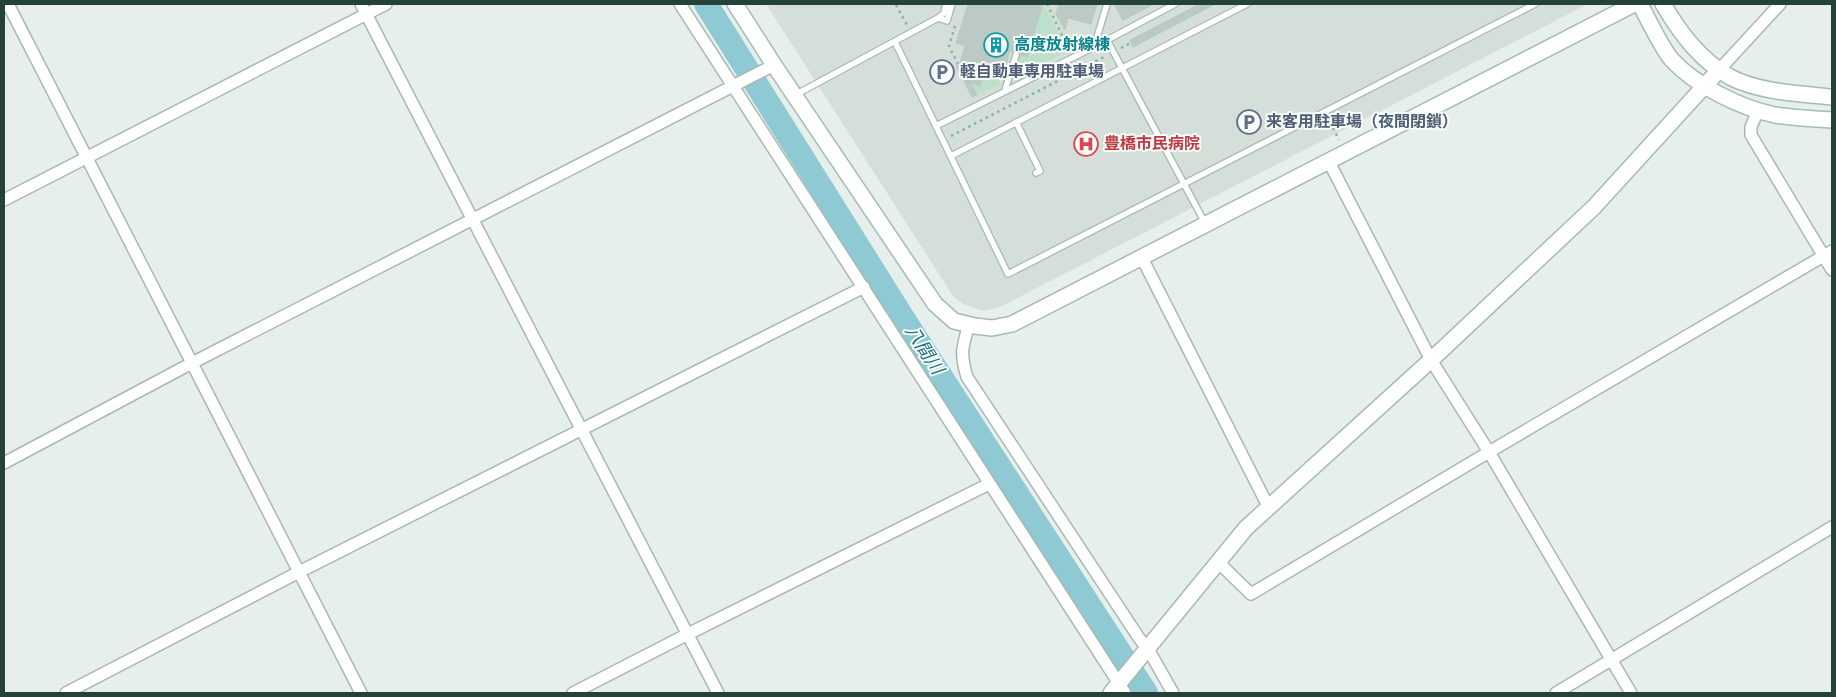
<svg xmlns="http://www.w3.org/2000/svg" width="1836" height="697" viewBox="0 0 1836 697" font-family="'Source Sans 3','Noto Sans JP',sans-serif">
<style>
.built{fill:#d4dfda}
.green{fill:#bfe0c8}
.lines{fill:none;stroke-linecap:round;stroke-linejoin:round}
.river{stroke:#8ec9d4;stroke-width:24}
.building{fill:#bbcac4;stroke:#b8c9c2}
.lane-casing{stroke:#a8b8b2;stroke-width:8}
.street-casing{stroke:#a8b8b2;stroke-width:14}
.secondary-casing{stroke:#a4bbb3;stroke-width:18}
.path{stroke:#86b3a5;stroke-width:2.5;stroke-dasharray:2.5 4;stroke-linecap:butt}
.lane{stroke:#fff;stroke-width:5.5}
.street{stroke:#fff;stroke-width:11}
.secondary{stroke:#fff;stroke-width:15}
.labels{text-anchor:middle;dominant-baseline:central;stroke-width:4;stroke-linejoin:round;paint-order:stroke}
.culture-label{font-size:16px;font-weight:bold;fill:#0d838f;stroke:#f7fbf9;text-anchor:start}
.service-label{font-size:16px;font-weight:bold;fill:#4e5e75;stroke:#f7fbf9;text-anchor:start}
.health-label{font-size:16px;font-weight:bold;fill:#be3a42;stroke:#f7fbf9;text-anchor:start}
.water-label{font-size:18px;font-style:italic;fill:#1c6f80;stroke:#f7fbf9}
</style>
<rect width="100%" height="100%" fill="#e6efeb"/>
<path class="built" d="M766 4H1588L998 308 983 311 963 304 953 296Z"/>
<path class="green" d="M1044 4 1067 52 1016 76 1014 73 1020 54 1028 56Z
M984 72 997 76 1001 84 977 95 971 83 980 86Z"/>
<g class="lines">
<path class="river" d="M706 4 901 315 1146 693"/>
</g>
<path class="building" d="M968 4H1043L1027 57 1010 51 1002 78 984 72 980 86 971 83 960 63 965 46 956 43Z
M1059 4H1097L1091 24 1068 18 1065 30 1056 14Z
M1114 4H1154L1123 20Z
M1200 4H1215L1133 47 1130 40Z
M960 63 977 95 972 97 956 65Z"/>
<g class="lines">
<g class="lane-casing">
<path id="lane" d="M938 18 947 21 952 4
M1107 40 1205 223
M895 42 1008 274 1535 4
M1094 47 1107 4
M1005 90 1016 55
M795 95 938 18 944 13 946 4
M1016 122 1040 171 1036 173
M936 126 1094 47 1175 4
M951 156 1247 4"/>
</g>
<g class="street-casing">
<path id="street" d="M8 4 361 693
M361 4 718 693
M680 4 1125 693
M1720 69 1780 4
M1758 110 1751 127V135L1832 270
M1329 162 1431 360 1489 452 1631 693
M4 200 386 4
M1141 256 1269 508
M969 325C962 347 960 354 967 377L1139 638 1148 649 1173 693
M4 463 192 363 774 65
M1217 561 1251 594 1489 452 1832 251
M66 693 299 572 864 287
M573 693 688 634 989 484
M1556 693 1832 527"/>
</g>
<g class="secondary-casing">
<path id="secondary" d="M735 4 774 65 935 304 954 321 975 326 992 328 1012 324 1634 4
M1640 4C1648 19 1662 49 1672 60 1696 86 1741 108 1775 115 1794 118 1813 119 1832 120
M1663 4C1680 33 1700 60 1730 77 1758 92 1801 94 1832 97
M1111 693 1246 528 1431 360 1594 207 1720 69"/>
</g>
<path class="path" d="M1047 4 1069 50
M896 5 907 25
M955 26 949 46 958 64
M1121 48 1131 43
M1330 122 1339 140
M951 136 1106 56"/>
<use href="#lane" class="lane"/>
<use href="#street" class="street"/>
<use href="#secondary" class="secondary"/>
</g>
<defs>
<g id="building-ring" transform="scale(1.25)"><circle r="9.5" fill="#f7fbf9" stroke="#0f9aa8" stroke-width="1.5"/><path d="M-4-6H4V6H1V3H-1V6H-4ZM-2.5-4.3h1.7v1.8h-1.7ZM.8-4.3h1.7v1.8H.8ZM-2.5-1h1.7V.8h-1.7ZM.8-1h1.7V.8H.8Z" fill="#0f9aa8"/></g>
<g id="parking-ring" transform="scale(1.25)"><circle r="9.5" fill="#f7fbf9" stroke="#5c6f8a" stroke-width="1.5"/><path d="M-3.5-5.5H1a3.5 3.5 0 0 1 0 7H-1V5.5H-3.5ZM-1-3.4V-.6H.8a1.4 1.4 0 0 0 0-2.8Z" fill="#5c6f8a"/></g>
<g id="hospital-ring" transform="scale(1.25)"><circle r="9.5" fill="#f7fbf9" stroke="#e0444e" stroke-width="1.5"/><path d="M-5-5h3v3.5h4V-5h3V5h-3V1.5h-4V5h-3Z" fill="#e0444e"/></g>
</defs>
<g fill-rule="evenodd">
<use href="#building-ring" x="996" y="45"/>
<use href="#parking-ring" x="942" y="72"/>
<use href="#parking-ring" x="1249" y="122"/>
<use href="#hospital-ring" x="1086" y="144"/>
</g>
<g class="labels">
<g class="culture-label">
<text x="1014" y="45">高度放射線棟</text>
</g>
<g class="service-label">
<text x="960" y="72">軽自動車専用駐車場</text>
<text x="1266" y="122">来客用駐車場（夜間閉鎖）</text>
</g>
<g class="health-label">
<text x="1104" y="144">豊橋市民病院</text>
</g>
<g class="water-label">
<text transform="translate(924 350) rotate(57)">八間川</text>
</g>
</g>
<rect width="1836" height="697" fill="none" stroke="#24423a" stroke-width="10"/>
</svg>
